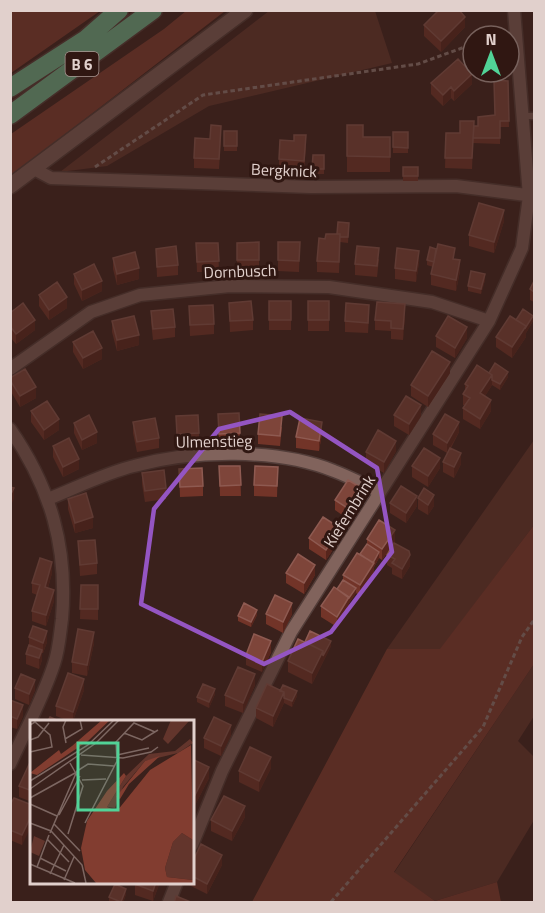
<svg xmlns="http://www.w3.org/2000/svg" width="545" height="913" viewBox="0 0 545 913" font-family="'Titillium Web',sans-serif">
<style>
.green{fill:#63352c}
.forest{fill:#823d30}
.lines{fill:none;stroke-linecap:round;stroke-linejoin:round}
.lane-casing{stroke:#523d39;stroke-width:9}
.street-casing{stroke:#523d39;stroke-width:15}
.secondary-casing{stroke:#523d39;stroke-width:18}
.highway-casing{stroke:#523d39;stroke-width:21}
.path{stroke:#95817c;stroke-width:3;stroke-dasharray:4.5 3;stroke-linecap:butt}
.lane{stroke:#81635c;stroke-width:6}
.street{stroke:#81635c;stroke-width:12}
.secondary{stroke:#81635c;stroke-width:15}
.highway{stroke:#6dc196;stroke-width:18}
.wall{fill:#723428}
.shaded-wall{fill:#57251c}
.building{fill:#7e453a;stroke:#8e5a51;stroke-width:1.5}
.marked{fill:none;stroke:#9455c2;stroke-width:4.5;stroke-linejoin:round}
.labels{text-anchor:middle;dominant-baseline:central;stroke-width:6;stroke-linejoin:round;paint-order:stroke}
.shield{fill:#301712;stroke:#ac9894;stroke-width:1.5}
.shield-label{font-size:15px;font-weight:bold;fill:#e1d0cc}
.street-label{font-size:16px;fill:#e1d0cc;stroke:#301712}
.inset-road{fill:none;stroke:#7d6762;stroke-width:1.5}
.view{fill:#51d397;fill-opacity:0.15;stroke:#51d397;stroke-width:3}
.inset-edge{fill:none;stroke:#e1d0cc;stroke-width:3}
</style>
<rect width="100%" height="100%" fill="#3a211c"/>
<path class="green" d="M269 11H375L392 63 209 106 107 166 60 172Z
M534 440V525L440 650 387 649Z
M534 664V716L518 741 534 757V820L497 882 435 901 394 873Z"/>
<path class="forest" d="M11 10H100V11L11 73Z
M186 11H225L11 176V134L164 29Z
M534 525V664L394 872 435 901 497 882 501 902H252L387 649H440Z"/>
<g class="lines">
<g class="lane-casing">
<path id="lane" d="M521 116H534"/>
</g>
<g class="street-casing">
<path id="street" d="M34 169 51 178 311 187 456 186 534 196
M10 369 91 312 140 295 230 286 329 287 432 302 489 321
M10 429C51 488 68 548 62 619 60 633 59 650 54 664 43 698 25 731 10 764
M48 499C76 488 105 473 134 466 193 450 277 448 334 471 350 477 365 485 380 492
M192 845 222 771 291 632 489 321 522 248 529 196 514 10
M169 902 177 882"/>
</g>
<g class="secondary-casing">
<path id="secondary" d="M10 186 245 10"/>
</g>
<g class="highway-casing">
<path id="highway" d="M10 88 86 39 119 10
M10 115 153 10"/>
</g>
<path class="path" d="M95 167 203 95 418 64 473 44
M331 902 483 727 522 637 534 620"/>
<use href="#lane" class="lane"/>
<use href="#street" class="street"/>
<use href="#secondary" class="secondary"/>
<use href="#highway" class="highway"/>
</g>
<path class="wall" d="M424 25 465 27 441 52 424 36Z
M508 81 509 127H500V144L473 143 472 169 445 168 446 133H460L474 126H478L495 115Z
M431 83 472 84 454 101 451 98 443 106 431 94Z
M347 125 363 137H390V172H347Z
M224 131H237V151H224Z
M393 132H408V153H393Z
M221 136 219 169 194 168V158L210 139Z
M306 146 304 172 279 170V159Z
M313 155H324V174H312Z
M403 167H418V181H403Z
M504 221 494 253 469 246V235Z
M349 223 348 243 340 242 339 273 317 272V261L325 239 337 234Z
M259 242V270L237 271V243Z
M278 242H300L299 272 278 271Z
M196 243H218L219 272H197Z
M156 249 178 265V275L157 277Z
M113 258 139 279 117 285 113 269Z
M379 259 377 277 355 275V264Z
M455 259 460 271 456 291 431 285V274L433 267 427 265V260Z
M419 262 416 282 395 279V268Z
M74 274 102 291 82 301 74 284Z
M485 280 481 294 468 291V286Z
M534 281V302L530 300V289Z
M39 295 67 308 49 320 39 306Z
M269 301H291V330H269Z
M308 301H329V331H308Z
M229 303 253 320V330L230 332Z
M189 306 214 324V334L190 336Z
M151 311 175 327V337L153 340 151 322Z
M10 313 35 330 16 344 10 337Z
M369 315 368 333 345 332V321Z
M405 315 403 340 391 339V331L375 330V320Z
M516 320 533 321 526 333V337L512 358 496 347V337Z
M112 321 139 345 117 351 112 332Z
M436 336 467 338 455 358 436 347Z
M73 342 102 359 83 369 73 352Z
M450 373 428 407 411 396V385Z
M489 373 508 377 500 390 492 385 485 396 491 411 480 429 463 419V408L465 406 463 405V394L465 391V384Z
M10 378 36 398 20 407 10 390Z
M31 411 59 430 44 440 31 422Z
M218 414 240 433V444L219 445Z
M394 415 421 416 409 435 394 426Z
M176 416 199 433V444L177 445Z
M133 422 159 438V448L137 452 133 433Z
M74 423 97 443 82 450 74 433Z
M282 427 280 446 258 444V434Z
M459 432 451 448 461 464 454 478 443 472V462L447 453 433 445V434Z
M322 433 319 451 296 448V437Z
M53 446 79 469 63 477 53 457Z
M396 451 384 473 366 463V452Z
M219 466H240L241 496H220Z
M412 466 440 468 428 487 412 477Z
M278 467 277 497 254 496V485Z
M179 469 203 486V496L180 497Z
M142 473 166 488V499L145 502 142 484Z
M418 498 434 506 428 515 418 509Z
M68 499 93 528 75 533 68 509Z
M335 500 365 501 352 522 335 510Z
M390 503 417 506 406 523 390 513Z
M309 538 340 539 326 560 309 549Z
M367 539 395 541 382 560 379 558 374 567V574L360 596 356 593 349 603V608L337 627 321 617V606L337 589 343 580V575L367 544Z
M78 541 97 563V574L80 576Z
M387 555 410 566 402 579 392 574V568L387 565Z
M52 573 48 588 54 601 46 626 32 621V611L37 595 32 593V583Z
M286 573 315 575 304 594 286 583Z
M81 585H98V620L80 619Z
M266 614H292L283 633 266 624Z
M257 615 251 627 238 621V616Z
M29 637 47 642 43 653H42V660L39 669 26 664V654L29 646Z
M305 642 331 646 312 684 288 672V661Z
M94 643 87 676 72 673V662Z
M271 652 262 672 246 665V655Z
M255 685 243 713 225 706V695Z
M15 688 35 690 29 705 15 699Z
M84 690 73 721H69L56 716V706Z
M280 691 297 696 292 707 284 703 273 727 256 718V708Z
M215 694 209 708 197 702V697Z
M10 700 23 716 17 729 10 727Z
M231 735 221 756 204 748V738Z
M32 758V802L19 797V786Z
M192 760 209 778 193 809H192Z
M271 768 259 792 239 782V771Z
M10 805H32L22 845 10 840Z
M245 817 232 841 211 831V820Z
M192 863 222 865 207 894 187 884V882H192Z
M160 882 153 901 135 895V884Z
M126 894 123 903 109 902V897Z"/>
<path class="shaded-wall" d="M465 17V27L441 52V41Z
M472 74V84L454 101V91Z
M451 87V98L443 106V95Z
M504 210V221L494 253V242Z
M419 251V262L416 282V271Z
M460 260V271L456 291V280Z
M139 268V279L117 285V274Z
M485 274V280L481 294V289Z
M102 281V291L82 301V290Z
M67 297V308L49 320V310Z
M405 304V315L403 340V329Z
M533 316V321L526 333V327Z
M35 320V330L16 344V334Z
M526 326V337L512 358V347Z
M467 327V338L455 358V348Z
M139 335V345L117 351V340Z
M102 348V359L83 369V358Z
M450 362V373L428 407V396Z
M508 372V377L500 390V384Z
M492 375V385L480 404V393Z
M36 387V398L20 407V396Z
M491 400V411L480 429V419Z
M421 405V416L409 435V424Z
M59 419V430L44 440V430Z
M322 422V433L319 451V441Z
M459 422V432L447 453V443Z
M97 432V443L82 450V440Z
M396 441V451L384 473V462Z
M461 453V464L454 478V467Z
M440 458V468L428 487V476Z
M79 459V469L63 477V467Z
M14 488V499L10 507V496Z
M365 490V501L352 522V511Z
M434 495V506L428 515V505Z
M417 496V506L406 523V513Z
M93 517V528L75 533V523Z
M340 528V539L326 560V550Z
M395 530V541L382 560V549Z
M379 552V558L374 567V574L360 596V585Z
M410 555V566L402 579V569Z
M52 562V573L45 598V587Z
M315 565V575L304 594V583Z
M356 588V593L349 603V608L337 627V617Z
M54 590V601L46 626V615Z
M292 603V614L283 633V622Z
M257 610V615L251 627V622Z
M47 631V642L43 653V643Z
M94 632V643L87 676V665Z
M271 641V652L262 672V662Z
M331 641V646L323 662V656Z
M42 650V660L39 669V658Z
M323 651V662L312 684V673Z
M255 674V685L243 713V703Z
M84 679V690L73 721V712Z
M35 680V690L29 705V694Z
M215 689V694L209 708V702Z
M297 691V696L292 707V701Z
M284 692V703L273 727V716Z
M23 705V716L17 729V719Z
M231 725V735L221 756V746Z
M271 757V768L259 792V781Z
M209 767V778L193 809V799Z
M245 806V817L232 841V831Z
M32 814V825L22 845V835Z
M222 855V865L207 894V884Z
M156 882H160L153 901V891Z
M126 889V894L123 903H121Z"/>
<path class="building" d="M439 10H459L465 17 441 41 424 25Z
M458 59 472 74 454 91 451 87 443 95 431 83Z
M494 80 508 81 509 121H500V138H473L474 126H478V117L495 115Z
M460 121H474L472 158H445L446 133H460Z
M211 125 221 126 219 159 194 158 195 138 210 139Z
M347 125H363V137H390V157L347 156Z
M224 131H237V146H224Z
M393 132H408V148L393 147Z
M294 135H306L304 161 279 159 280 140 294 141Z
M313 155H324V169H312Z
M403 167H418V176H403Z
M479 203 504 210 494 242 469 235Z
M338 222 349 223 348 237H340V234H337Z
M326 234H340L339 262 317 261 319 238 325 239Z
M259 242V260H237V243Z
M278 242H300L299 261 278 260Z
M196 243H218L219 261 197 262Z
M438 244 455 248 453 259 460 260 456 280 431 274Z
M176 246 178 265 157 267 156 249Z
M357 246 379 248 377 266 355 264Z
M430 247 436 249 434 262 427 260Z
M397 248 419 251 416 271 395 268Z
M135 252 139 268 117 274 113 258Z
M94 264 102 281 82 290 74 274Z
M471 271 485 274 481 289 468 286Z
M534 281V292L530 289Z
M57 282 67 297 49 310 39 295Z
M251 301 253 320 230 321 229 303Z
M269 301H291V320H269Z
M308 301H329V320H308Z
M377 302 405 304 403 329 391 328V321L375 320Z
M23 303 35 320 16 334 10 326V313Z
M346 303 369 305 368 323 345 321Z
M213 305 214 324 190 325 189 306Z
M173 309 175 327 153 329 151 311Z
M523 309 533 316 526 327V326L516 320Z
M134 316 139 335 117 340 112 321Z
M448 316 467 327 455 348 436 336Z
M510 316 526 326 512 347 496 337Z
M93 331 102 348 83 358 73 342Z
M432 351 450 362 428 396 411 385Z
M495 363 508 372 500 384 492 380V375L489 373Z
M477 365 492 375 480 393 491 400 480 419 463 408 470 398 463 394 468 386 465 384Z
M25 369 36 387 20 396 10 380V378Z
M406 396 421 405 409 424 394 415Z
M47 401 59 419 44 430 31 411Z
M239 413 240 433 219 434 218 414Z
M260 414 282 416 280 436 258 434Z
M445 414 459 422 447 443 433 434Z
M89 415 97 432 82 440 74 423Z
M198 415 199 433 177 434 176 416Z
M155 418 159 438 137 442 133 422Z
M300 418 322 422 319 441 296 437Z
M378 430 396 441 384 462 366 452Z
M69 438 79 459 63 467 53 446Z
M424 448 440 458 428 476 412 466Z
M450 448 461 453 454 467 443 462Z
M219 466H240L241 485 220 486Z
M255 466 278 467 277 486 254 485Z
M202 468 203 486 180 487 179 469Z
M164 470 166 488 145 491 142 473Z
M348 480 365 490 352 511 335 500Z
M401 486 417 496 406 513 390 503Z
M10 487 14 488 10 496Z
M424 488 434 495 428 505 418 498Z
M86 493 93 517 75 523 68 499Z
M323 517 340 528 326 550 309 538Z
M379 520 395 530 382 549 367 539Z
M95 540 97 563 80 565 78 541Z
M394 543 409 551 410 555 402 569 392 563 395 559 387 555Z
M367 544 379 552 373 563 360 554Z
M357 553 374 563 360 585 343 575Z
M298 554 315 565 304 583 286 573Z
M40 558 52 562 45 587 54 590 46 615 32 611 40 585 32 583Z
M343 580 356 588 349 598 337 589Z
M81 585H98V609H80Z
M334 587 349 597 337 617 321 606Z
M275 595 292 603 283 622 266 614Z
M244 603 257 610 251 622 238 616Z
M33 626 47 631 43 643 29 637Z
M78 629 94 632 87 665 72 662Z
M310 631 331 641 323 656V651L305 642Z
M254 634 271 641 262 662 246 655Z
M298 639 323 651 312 673 288 661Z
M29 645 42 650 39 658 26 654Z
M238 667 255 674 243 703 225 695Z
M68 673 84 679 73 712 56 706Z
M21 674 35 680 29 694 15 688Z
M203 684 215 689 209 702 197 697Z
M267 684 284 692 273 716 256 708Z
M283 685 297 691 292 701 284 698V692L280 691Z
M10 700 23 705 17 719 10 716Z
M50 717 59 721H48Z
M214 717 231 725 221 746 204 738Z
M250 747 271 757 259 781 239 771Z
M32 758V791L19 786Z
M192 759 209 767 193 799 192 798Z
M224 796 245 806 232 831 211 820Z
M14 798 32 805V814L22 835 10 830V805Z
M201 844 222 855 207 884 192 876V863Z
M136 882H156L153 891 135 884Z
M115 884 126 889 121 902 109 897Z
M176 896 193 903H174Z"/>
<path d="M0 0H545V913H0ZM290 412 377 468 392 552 331 632 264 664 141 604 154 509 219 429Z" fill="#3a211c" fill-opacity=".55" fill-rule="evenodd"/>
<path class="marked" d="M290 412 377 468 392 552 331 632 264 664 141 604 154 509 219 429Z"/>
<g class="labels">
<rect class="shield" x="65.5" y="52" width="33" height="24" rx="4.5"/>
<g class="shield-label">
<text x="82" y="64">B 6</text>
</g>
<g class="street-label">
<text transform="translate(284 170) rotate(2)">Bergknick</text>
<text transform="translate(240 271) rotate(-2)">Dornbusch</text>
<text transform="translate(214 441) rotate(-1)">Ulmenstieg</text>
<text transform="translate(349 511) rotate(-58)">Kiefernbrink</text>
</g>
</g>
<g transform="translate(30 720)">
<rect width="164" height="164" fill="#3a211c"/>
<path d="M141 0H160L138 24 133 19ZM160 19 163 23 148 33 115 41 93 67 85 88 77 87 96 56 119 34 145 31ZM152 113 163 120V160L137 157 135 148 143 122ZM4 116 15 121 9 136 0 132Z" fill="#63352c"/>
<path d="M72 0H80L58 21 7 55 0 53 29 30 31 34 42 26ZM161 25 163 120 152 113 143 122 135 148 137 157 163 160V163H66L55 150 51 128 57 101 77 71 94 53 96 56 77 87 87 91 120 50ZM130 36 99 64 90 79 86 77 115 41Z" fill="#823d30"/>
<path class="inset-road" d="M36 0 33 7 36 23M0 5 5 2 20 15 22 27 0 32M94 13 112 20 128 10M35 19 52 9 50 0M0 20 8 17 19 3M51 35 93 38 121 32 128 27M87 35 119 28M52 60 76 59M0 61 58 25 84 0M0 69 66 23 89 0M0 78 45 53M0 84 27 96M29 95 50 56M0 103 21 111 52 145 56 163M55 103 87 41 86 22 104 3 125 12M24 104 50 131M20 113 47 51 58 44 84 46M38 114 53 66 40 43M17 119 39 142M10 138 36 151M0 144 45 163M7 147 19 115M20 154 34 125M34 160 44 137"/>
<path class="view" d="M48 23H88V90H48Z"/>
<rect width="164" height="164" class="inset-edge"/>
</g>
<rect width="545" height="913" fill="none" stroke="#e1d0cc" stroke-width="24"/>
<g transform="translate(491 54)"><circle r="28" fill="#301712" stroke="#77615c" stroke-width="1.5"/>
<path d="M0-4.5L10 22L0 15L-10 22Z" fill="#51d397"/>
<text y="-9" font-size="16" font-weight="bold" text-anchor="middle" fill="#e1d0cc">N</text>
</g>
</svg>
